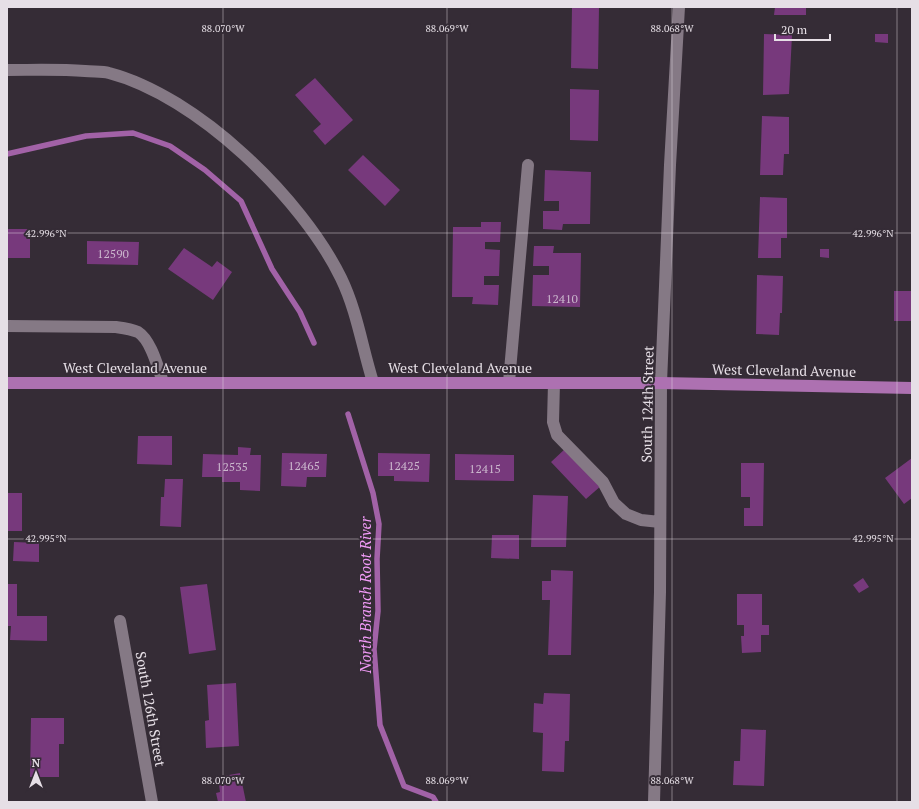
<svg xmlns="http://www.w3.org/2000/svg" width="919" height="809" viewBox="0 0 919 809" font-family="'PT Serif',serif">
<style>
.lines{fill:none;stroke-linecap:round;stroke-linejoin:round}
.stream{stroke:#a262a7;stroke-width:5.5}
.building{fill:#77397c}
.minor{stroke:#857985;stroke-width:12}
.major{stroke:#ad71b1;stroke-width:12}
.ticks{fill:none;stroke:#e6dfe6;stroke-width:1;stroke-opacity:0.45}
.labels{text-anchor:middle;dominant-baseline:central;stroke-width:4;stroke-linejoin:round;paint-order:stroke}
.number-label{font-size:12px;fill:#cab6cc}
.street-label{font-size:14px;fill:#e6dfe6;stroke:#352c36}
.water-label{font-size:15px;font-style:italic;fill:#f19bf7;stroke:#352c36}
.ticks-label{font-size:10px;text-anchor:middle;fill:#e6dfe6;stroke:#352c36;stroke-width:4;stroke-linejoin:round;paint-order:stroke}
</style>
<rect width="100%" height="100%" fill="#352c36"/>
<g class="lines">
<path class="stream" d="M7 154 86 136 133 133 170 146 205 170 241 201 272 269 300 312 314 343
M348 414 373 493 379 524 377 559 378 611 374 649 380 725 404 786 433 797 436 802"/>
</g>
<path class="building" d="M572 7H599L598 69 571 68Z
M775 7H806V15H774Z
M764 34 792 35 789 94 763 95Z
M875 34H888V43L875 42Z
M315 78 353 120 325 145 313 131 321 124 295 95Z
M570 89 599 90 598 141 570 140Z
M762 116 789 117V154H784L783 175H760Z
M363 155 400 190 385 206 348 170Z
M545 170 591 172 590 224H563L562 230 543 229V211H559V201H544Z
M760 197 787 198V238H781V258H758Z
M481 222H501L500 242H485V249L500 250 499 276H484V285H499L498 305 472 304 473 297H452L453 227H481Z
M7 229H30V258H7Z
M87 241 139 242 138 265 87 264Z
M534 246H554L553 253H581L580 307 532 306 533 275H549V266H533Z
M184 248 212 267 217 261 232 272 213 300 168 269Z
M820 249H829V258L820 257Z
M757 275 783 276 782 313H780L779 335 756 334Z
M894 291H912V321H894Z
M138 436H172V465L137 464Z
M238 447 251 448 250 455H261L260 491 240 490V482H222V477H202L203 454 238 455Z
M566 448 602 485 586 499 551 462Z
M282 453 327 454 326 477H307L306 487 281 486Z
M378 453 430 454 429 482 394 481V476H378Z
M455 454 514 455V481L455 480Z
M912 458V498L904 504 885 478Z
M741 463H764L763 526H744V508H750V497H741Z
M165 479H183L181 527 160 526 161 497H164Z
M7 493H22V531H7Z
M533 495 568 496 566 547H531Z
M492 535H519V559L491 558Z
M14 542 39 543V562L13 561Z
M551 570 573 571 571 655H548L550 600H542V581H551Z
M863 578 869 587 859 593 853 585Z
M7 584H17V616H47V641L10 640 11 626H7Z
M207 584 216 650 189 654 180 587Z
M737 594H762V625H769V635H761V652L742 653 741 636H744V625H737Z
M236 683 239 746 206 748 205 721 209 720 207 685Z
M544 693 570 694 569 741H565L564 772 542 771 543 733 533 732 534 703 543 704Z
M31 718H64V744H59V777H30Z
M741 729 766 730 764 786 733 785 734 761H740Z
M240 773 246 802H218L216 793 220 792 218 777Z"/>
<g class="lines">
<path class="minor" d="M7 70C33 70 59 69 85 71 93 72 102 71 109 73 197 96 302 198 341 278 357 311 362 347 373 382
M7 326 116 327C123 328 131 329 138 332 151 340 158 368 163 382
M509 382 528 165
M554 383 553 422 557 435 603 482 614 503 626 514 641 520 660 522
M120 621 152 802
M654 802 660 592 661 383 670 165 679 7"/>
<path class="major" d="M7 383H661L912 388"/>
</g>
<path class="ticks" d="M223 7V802M447 7V802M672 7V802M897 7V802M7 233H912M7 539H912"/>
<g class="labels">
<g class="number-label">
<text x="113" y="253">12590</text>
<text x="562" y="298">12410</text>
<text x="304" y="465">12465</text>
<text x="404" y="465">12425</text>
<text x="232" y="466">12535</text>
<text x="485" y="468">12415</text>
</g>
<g class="street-label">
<text x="135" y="367">West Cleveland Avenue</text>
<text x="460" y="367">West Cleveland Avenue</text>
<text transform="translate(784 370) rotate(1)">West Cleveland Avenue</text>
<text transform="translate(647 404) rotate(-89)">South 124th Street</text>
<text transform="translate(151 709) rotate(80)">South 126th Street</text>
</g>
<g class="water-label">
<text transform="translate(365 595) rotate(-90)">North Branch Root River</text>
</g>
</g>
<g class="ticks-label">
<text x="223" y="32">88.070°W</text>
<text x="447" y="32">88.069°W</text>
<text x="672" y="32">88.068°W</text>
<text x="46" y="237">42.996°N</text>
<text x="873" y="237">42.996°N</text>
<text x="46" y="542">42.995°N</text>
<text x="873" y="542">42.995°N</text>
<text x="223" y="784">88.070°W</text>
<text x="447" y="784">88.069°W</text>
<text x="672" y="784">88.068°W</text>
</g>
<rect width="919" height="809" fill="none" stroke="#e6dfe6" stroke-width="16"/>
<g transform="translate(36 773)" stroke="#352c36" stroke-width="3" paint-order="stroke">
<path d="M0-3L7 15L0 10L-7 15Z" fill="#e6dfe6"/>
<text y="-6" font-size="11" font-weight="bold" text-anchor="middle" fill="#e6dfe6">N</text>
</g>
<path d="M775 34v6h55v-6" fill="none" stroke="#e6dfe6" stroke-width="2"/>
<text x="781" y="34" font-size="12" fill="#e6dfe6" stroke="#352c36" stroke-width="3" paint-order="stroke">20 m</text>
</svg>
